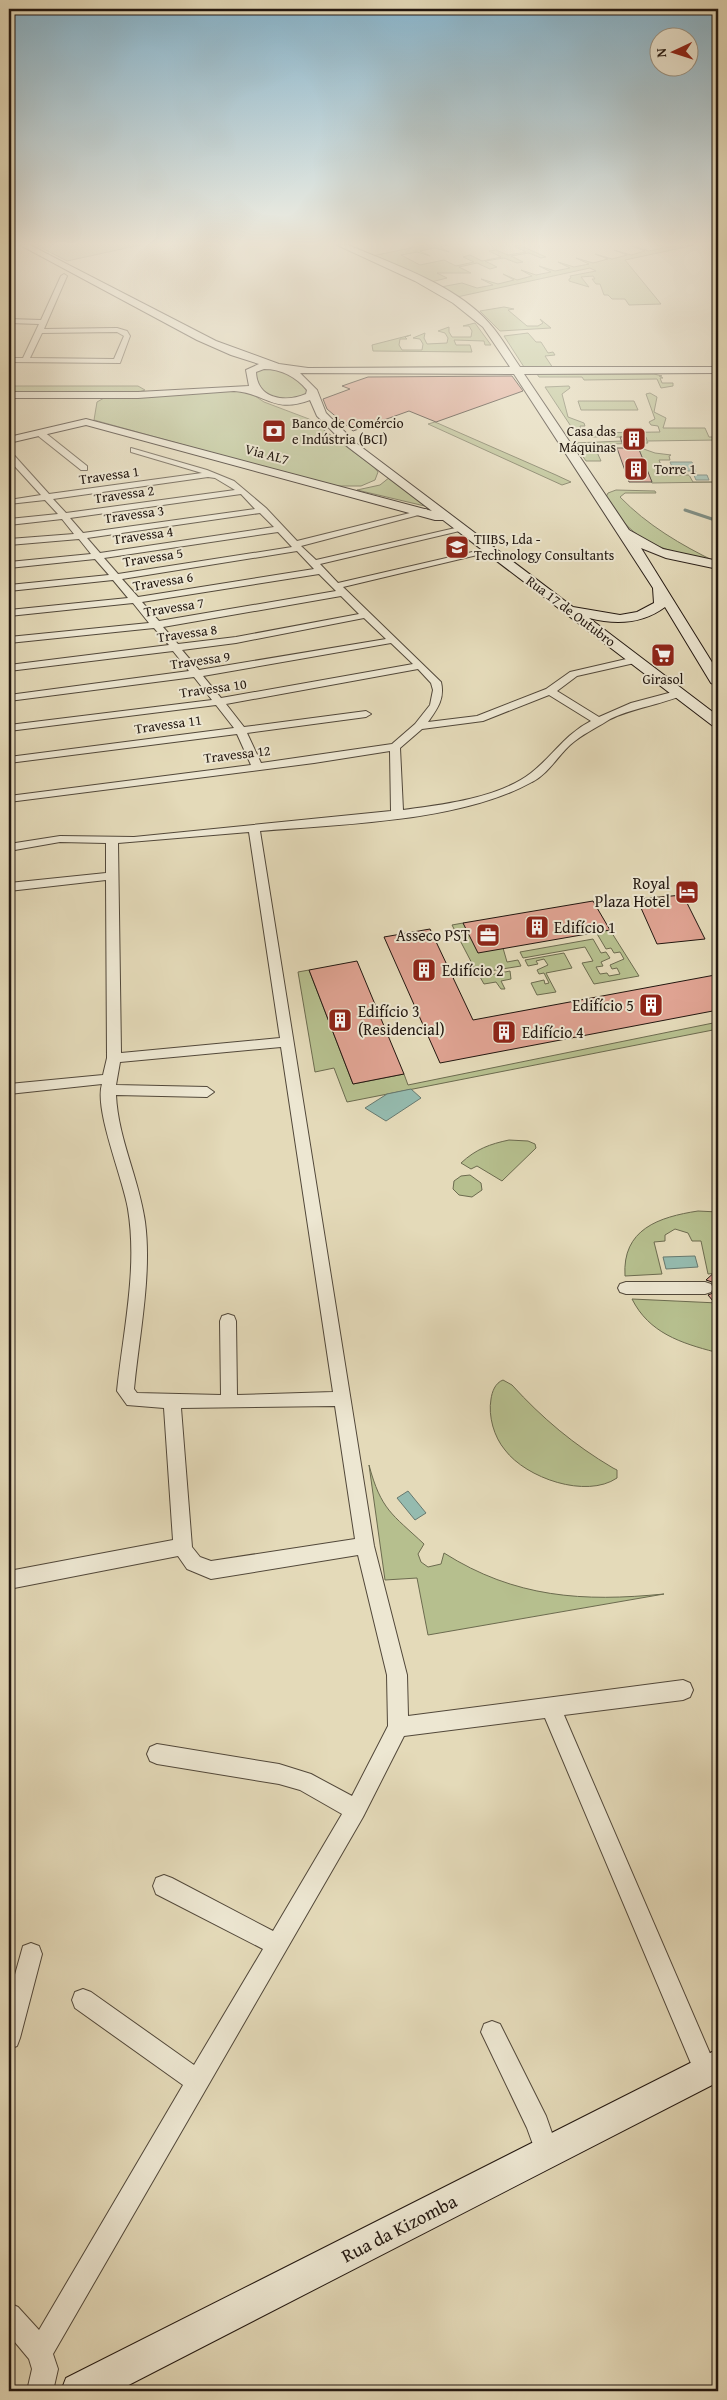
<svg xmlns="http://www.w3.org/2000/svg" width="727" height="2400" viewBox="0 0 727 2400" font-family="'Gentium Book Plus',serif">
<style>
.green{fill:#b6bf8e;stroke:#6c6b4f}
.water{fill:#95bbaf;stroke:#67796f}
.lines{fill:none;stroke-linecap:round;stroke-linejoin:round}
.stream{stroke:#67796f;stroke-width:3}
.building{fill:#dfa392;stroke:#221710}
.street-casing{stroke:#52483a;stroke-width:2}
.secondary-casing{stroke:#221710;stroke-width:2}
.street{fill:#ede7d2;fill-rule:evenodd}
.secondary{fill:#ede7d2;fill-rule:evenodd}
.labels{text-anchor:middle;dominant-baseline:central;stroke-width:4;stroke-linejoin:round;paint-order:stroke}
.far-poi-label{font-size:14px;fill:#221710;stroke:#ede7d2;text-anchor:start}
.far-street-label{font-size:14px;fill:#221710;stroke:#ede7d2}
.poi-label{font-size:16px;fill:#221710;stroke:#ede7d2;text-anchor:start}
.near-street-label{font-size:19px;fill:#221710;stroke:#ede7d2}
</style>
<rect width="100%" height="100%" fill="#e4dab9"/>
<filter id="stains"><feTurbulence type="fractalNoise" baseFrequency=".004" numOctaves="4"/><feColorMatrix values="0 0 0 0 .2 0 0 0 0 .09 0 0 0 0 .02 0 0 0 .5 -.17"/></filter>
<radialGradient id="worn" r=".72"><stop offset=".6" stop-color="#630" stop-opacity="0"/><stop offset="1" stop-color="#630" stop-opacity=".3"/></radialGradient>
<path class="green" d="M44 245H140L67 261 38 246Z
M425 245H448L439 247 449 252 435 248 420 251 430 256 417 252 401 255 420 265 444 260 456 266 474 262 463 257 470 255 482 261 501 257 489 251 496 250 508 255 526 252 514 246 519 245 546 257 541 258 529 253 511 256 523 262 517 263 504 258 485 261 497 267 490 269 477 263 459 267 471 273H437L447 278 431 282 372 256Z
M657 245 667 247 695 245 625 260 661 304 629 305 625 299H612L608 295H604L600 284H596L592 279H595L593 276 581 277 589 287 569 281V279L571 278 570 276 596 271 590 268 457 297 441 287 462 283 477 288 493 285 481 279 498 284 514 280 503 274 517 280 532 276 521 270 536 275 551 272 539 266 555 271 570 268 558 262 574 267 589 264 576 258 593 263 608 259 595 254 612 259 627 255 614 250 631 255 645 251 632 246 649 251 663 248Z
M504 307 514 309 508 310 527 326H538L543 323 540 319 551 328 500 331 480 311Z
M475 323 491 345H485L484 341 454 340 456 345H470L472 352 373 351 372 345 411 335 405 337 407 339H400L399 345 402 350H422L423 344 420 339 413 338 425 333 424 338 427 344 447 343 448 338 445 333 438 331 449 327V332L452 337H471L472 331 469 326H463Z
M528 333 536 342H541L548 353 553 352 555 355 545 356 553 368 524 367 504 336Z
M266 368C282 371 300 376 307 392L306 395 280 400 263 392 255 375 256 370Z
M654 374 662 376H659L663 378H660L662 383H673V386L661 388 657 379 584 380 582 377H539L537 374Z
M9 386H138L145 390 136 393 9 394Z
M569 386 570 388 562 394 568 417 584 423 585 426H580L582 433 660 432 658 426 651 425 649 422 655 419 646 394 650 393 657 397 654 412 666 418 663 428H705L709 437H718V440L647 441 648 443 611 444 596 450 601 461H586L574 443 647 440 646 437H578L545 387Z
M246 390 264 402 309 419 374 467 378 472 375 480 361 486H332L94 420 97 402 104 398Z
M578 401H634L638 410H581Z
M435 422 556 475 571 482 562 485 428 424Z
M638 447 655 453 671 455 669 456 670 460H659L665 475H689L693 482H718L652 483Z
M390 477 429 507 357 490 380 485Z
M616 490 655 491 656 493H625L620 497C647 525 681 545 716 562 665 550 633 546 606 497L608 493Z
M463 923 503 948 507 962 518 960 521 966 477 973 452 925Z
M610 930 639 976 594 984 582 963 593 961 585 947 523 958 520 952 593 939 601 953 606 952 610 958 601 962 603 966 596 967 600 974 607 973 609 976 620 974 617 968 612 969 610 965 624 959 620 952 614 953 611 948 606 949 596 932Z
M564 953 572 968 546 973 556 992 537 995 531 983 544 980 545 984 549 983 544 973 539 974 537 970 548 965 544 959 536 961 538 964 528 966 525 960Z
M309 970 353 1084 404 1074 408 1085 718 1022V1029L347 1102 334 1068 315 1072 298 972Z
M510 971 511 979 501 981 505 989H501L496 982 484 984 480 977Z
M509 1140 528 1141 535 1144 536 1148 502 1181 477 1166 471 1169 461 1163C476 1149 490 1144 509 1140Z
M470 1175 481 1183 482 1190 472 1197 459 1195 453 1189 454 1181 461 1176Z
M698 1211 718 1212V1273L708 1274 701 1241H692L688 1233 675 1229 665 1235V1241L654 1242 662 1274 625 1276C622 1229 659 1217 698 1211Z
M632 1299 718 1303V1397L715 1352C681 1343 649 1333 632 1299Z
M503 1380 512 1385C542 1418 574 1445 613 1468L617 1470V1478C586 1499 526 1478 505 1450 494 1437 488 1416 491 1399 492 1392 495 1383 503 1380Z
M369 1465C381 1510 392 1514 424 1544L418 1554 421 1562 428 1567 441 1564 444 1553C515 1598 583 1602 664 1594L428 1635 417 1578 385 1580Z"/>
<path class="water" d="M670 462H692L697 475H707L709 480H696L692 471H674Z
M411 1089 421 1098 386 1121 365 1108 387 1094Z
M695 1256 698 1267 666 1269 663 1257Z
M408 1491 426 1513 415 1520 397 1498Z"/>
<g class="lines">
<path class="stream" d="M685 510 718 521"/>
</g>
<path class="building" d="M512 376 523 391 436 422 409 411 353 431 327 409 323 399 350 389 342 386 368 377Z
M620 437H634L652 482H629L617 448H624Z
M683 895 705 939 657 944 637 899Z
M593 901 610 930 478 953 463 923Z
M430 929 473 1020 715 975 718 980V1010L440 1063 384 937Z
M357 961 404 1074 353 1084 309 970Z
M718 1269V1307L708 1295 713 1293 715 1287 712 1282 706 1280Z"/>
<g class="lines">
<g class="street-casing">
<path id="street" d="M64 274 67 276 44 329 117 328 127 331 130 336 120 363 9 362V358H23L39 324 9 323V319L41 320 61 276ZM117 332 124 336 114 359 30 358 42 333Z
M37 431H43L87 466V470H81L37 435Z
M131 448 207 470 234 481 266 508 297 541 426 509 430 512 301 546 316 560 464 526 468 529 320 564 338 583 494 547V551L343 587 441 682C445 699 437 709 428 722L477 716 546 689 570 672 635 657 640 660 639 662 577 676 557 691 599 717 631 703 680 690 685 693C675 702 625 709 607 721 596 728 581 735 570 745 557 757 548 774 532 782 460 822 342 824 260 831L374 1546 407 1675 408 1716 683 1680 690 1683 693 1690 690 1697 683 1700 564 1715 718 2072 714 2080 706 2084 698 2080 545 1718 404 1736 363 1817 53 2354 58 2369 53 2391H27L32 2369 29 2359 9 2335V2303L18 2307 39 2330 183 2085 75 2008 72 2000 75 1992 83 1989 91 1992 194 2065 263 1949 156 1894 153 1886 156 1878 164 1875 172 1878 273 1931 342 1814 300 1790 279 1784 157 1764 150 1761 147 1754 150 1747 157 1744 279 1764 311 1774 352 1796 388 1726 387 1675 358 1555 211 1579 187 1569 178 1556 9 1589V1571L173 1540 164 1408 127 1405 117 1391C123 1332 138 1269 128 1209 123 1178 94 1110 102 1084L9 1094V1084L103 1075 107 1058 106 880 9 891V883L106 873V843L60 842 9 851V844L60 836 134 837 391 811 390 751 314 763 9 802V796L251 765 237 734 9 763V757L234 728 216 705 9 731V725L212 700 194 677 9 701V695L189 671 173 651 9 671V665L169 645 154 628 9 643V637L149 623 133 603 9 616V610L128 598 113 580 9 591V585L109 575 95 559 9 568V562L91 554 79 539 9 545V539L74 534 62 519 9 525V519L58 514 45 500 9 504V500L41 495 9 460V453H12L49 494 202 473 131 452ZM208 477 215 478 235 490 66 513 53 499ZM241 494 255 509 83 533 70 518ZM260 513 274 527 100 553 87 538ZM278 532 292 547 118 574 104 558ZM297 551 314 569 138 597 122 579ZM319 574 336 591 159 621 142 602ZM341 596 359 614 236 637 178 644 163 627ZM364 618 386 639 199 670 182 650 236 643ZM391 643 413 664 221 698 203 676ZM418 669 431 683 433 690 430 705 415 724 392 744 261 763 247 733 366 717 371 714 366 711 244 727 226 704ZM549 695 591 721C564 735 553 756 531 773 499 798 442 805 403 810L400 748 422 729 483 721ZM249 832 280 1038 121 1053 118 843ZM281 1047 333 1392 237 1395 236 1321 234 1316 228 1314 222 1316 220 1321 221 1395 137 1393 134 1389C139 1336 152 1275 145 1222 139 1178 118 1139 116 1095L207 1097 214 1092 207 1087 116 1085 120 1062ZM335 1406 355 1539 211 1561 200 1557 192 1547 181 1408Z
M626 1282H705L711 1284 713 1288 711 1292 705 1294H626L620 1292 618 1288 620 1284Z
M31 1943 39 1946 42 1954 20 2038 17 2046 9 2049V1996L23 1946Z
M492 2021 500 2024 546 2116 559 2153 555 2161 547 2165 539 2161 527 2128 481 2032 484 2024Z"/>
</g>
<g class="secondary-casing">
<path id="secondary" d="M20 245H30L216 341 279 364 308 368 510 367 483 327 453 303 415 281 337 245H348C393 264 456 285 489 323 501 336 510 353 520 367H718V373L524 374 629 530 663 549 718 561V569L666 558 641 548 718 672V687L711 683 665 607C642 624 616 625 589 618L718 716V727L713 726 443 520H435L86 425 9 443V437L86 419 432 511 348 447 317 416 310 400C273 414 266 393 234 391L138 398H9V392H138L249 386 246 370 259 364 231 355 197 340ZM264 369C282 369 296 377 307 390L306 394C285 403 257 399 256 372ZM300 373 514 374 653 588 654 603 637 612 620 615 573 607 356 443 326 413 317 390Z
M718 2049V2082L117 2391H61L66 2378Z"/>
</g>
<use href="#street" class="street"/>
<use href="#secondary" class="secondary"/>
</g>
<linearGradient id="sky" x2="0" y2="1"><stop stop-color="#87b7d1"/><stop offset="0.42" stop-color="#f3eee0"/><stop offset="1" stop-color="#f3eee0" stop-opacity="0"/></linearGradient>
<rect width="727" height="581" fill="url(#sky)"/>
<defs>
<g id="bank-square" transform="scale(1.25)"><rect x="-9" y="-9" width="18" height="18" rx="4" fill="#8f2418" stroke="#ede7d2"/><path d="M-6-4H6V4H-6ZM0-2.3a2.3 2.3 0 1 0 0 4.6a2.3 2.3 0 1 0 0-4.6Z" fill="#fff"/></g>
<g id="building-square" transform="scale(1.25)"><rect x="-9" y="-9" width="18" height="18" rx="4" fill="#8f2418" stroke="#ede7d2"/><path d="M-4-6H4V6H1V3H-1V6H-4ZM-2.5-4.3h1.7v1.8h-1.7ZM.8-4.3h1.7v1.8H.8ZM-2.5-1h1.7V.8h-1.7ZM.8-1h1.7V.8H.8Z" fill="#fff"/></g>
<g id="school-square" transform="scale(1.25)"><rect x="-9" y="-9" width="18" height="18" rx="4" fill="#8f2418" stroke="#ede7d2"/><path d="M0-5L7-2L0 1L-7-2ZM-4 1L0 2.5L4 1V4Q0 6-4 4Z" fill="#fff"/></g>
<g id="supermarket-square" transform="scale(1.25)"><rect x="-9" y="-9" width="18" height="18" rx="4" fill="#8f2418" stroke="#ede7d2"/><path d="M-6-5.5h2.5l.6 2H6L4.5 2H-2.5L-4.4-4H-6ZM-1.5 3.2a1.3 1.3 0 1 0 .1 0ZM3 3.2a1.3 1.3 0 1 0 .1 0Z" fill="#fff"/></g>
<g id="hotel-square" transform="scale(1.25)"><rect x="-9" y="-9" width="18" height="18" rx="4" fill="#8f2418" stroke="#ede7d2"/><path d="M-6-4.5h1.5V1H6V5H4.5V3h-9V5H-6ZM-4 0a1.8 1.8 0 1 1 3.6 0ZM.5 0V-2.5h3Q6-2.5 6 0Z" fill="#fff"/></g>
<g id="office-square" transform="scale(1.25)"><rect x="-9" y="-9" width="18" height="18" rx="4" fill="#8f2418" stroke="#ede7d2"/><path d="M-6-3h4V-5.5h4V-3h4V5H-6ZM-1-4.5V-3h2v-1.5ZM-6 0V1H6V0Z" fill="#fff"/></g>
</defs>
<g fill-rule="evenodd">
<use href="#bank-square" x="274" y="431"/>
<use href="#building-square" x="634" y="439"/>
<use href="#building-square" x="636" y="469"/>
<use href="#school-square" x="457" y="547"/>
<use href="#supermarket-square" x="663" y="655"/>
<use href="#hotel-square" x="687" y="892"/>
<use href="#building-square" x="537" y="927"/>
<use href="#office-square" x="488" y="935"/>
<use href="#building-square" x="424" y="970"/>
<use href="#building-square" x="651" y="1005"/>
<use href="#building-square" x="340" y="1020"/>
<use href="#building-square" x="504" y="1032"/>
</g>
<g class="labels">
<g class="far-poi-label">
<text x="292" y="423">Banco de Comércio<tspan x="292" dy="16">e Indústria (BCI)</tspan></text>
<text x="616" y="431" text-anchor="end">Casa das<tspan x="616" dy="16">Máquinas</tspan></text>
<text x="654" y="469">Torre 1</text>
<text x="474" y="539">TIIBS, Lda -<tspan x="474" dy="16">Technology Consultants</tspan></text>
<text x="663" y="679" text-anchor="middle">Girasol</text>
</g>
<g class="far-street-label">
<text transform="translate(267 454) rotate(15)">Via AL7</text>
<text transform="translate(109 475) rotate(-8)">Travessa 1</text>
<text transform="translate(124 494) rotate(-8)">Travessa 2</text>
<text transform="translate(134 514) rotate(-8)">Travessa 3</text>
<text transform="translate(143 535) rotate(-8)">Travessa 4</text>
<text transform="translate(153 557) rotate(-9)">Travessa 5</text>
<text transform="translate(163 581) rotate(-9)">Travessa 6</text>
<text transform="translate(174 607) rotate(-9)">Travessa 7</text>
<text transform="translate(571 611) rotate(37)">Rua 17 de Outubro</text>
<text transform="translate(187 633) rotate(-8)">Travessa 8</text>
<text transform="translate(200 660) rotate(-8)">Travessa 9</text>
<text transform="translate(213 688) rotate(-8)">Travessa 10</text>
<text transform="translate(168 724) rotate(-8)">Travessa 11</text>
<text transform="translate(237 754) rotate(-7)">Travessa 12</text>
</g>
<g class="poi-label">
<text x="670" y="883" text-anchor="end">Royal<tspan x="670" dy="18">Plaza Hotel</tspan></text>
<text x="554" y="927">Edifício 1</text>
<text x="470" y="935" text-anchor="end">Asseco PST</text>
<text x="442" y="970">Edifício 2</text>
<text x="634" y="1005" text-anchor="end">Edifício 5</text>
<text x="358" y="1011">Edifício 3<tspan x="358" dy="18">(Residencial)</tspan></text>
<text x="522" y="1032">Edifício 4</text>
</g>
<g class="near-street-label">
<text transform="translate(399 2228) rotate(-27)">Rua da Kizomba</text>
</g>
</g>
<rect width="727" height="2400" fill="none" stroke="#e4dab9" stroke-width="30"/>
<rect x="10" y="10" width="707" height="2380" fill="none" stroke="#221710" stroke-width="2.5"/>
<rect x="15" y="15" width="697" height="2370" fill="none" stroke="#221710"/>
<g transform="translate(674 52) rotate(266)"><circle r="24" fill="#ede7d2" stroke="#9c9484"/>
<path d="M0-4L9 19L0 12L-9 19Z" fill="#8f2418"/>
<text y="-8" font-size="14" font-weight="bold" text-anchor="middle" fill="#221710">N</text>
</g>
<rect width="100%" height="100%" filter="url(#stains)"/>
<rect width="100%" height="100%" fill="url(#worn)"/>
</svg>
